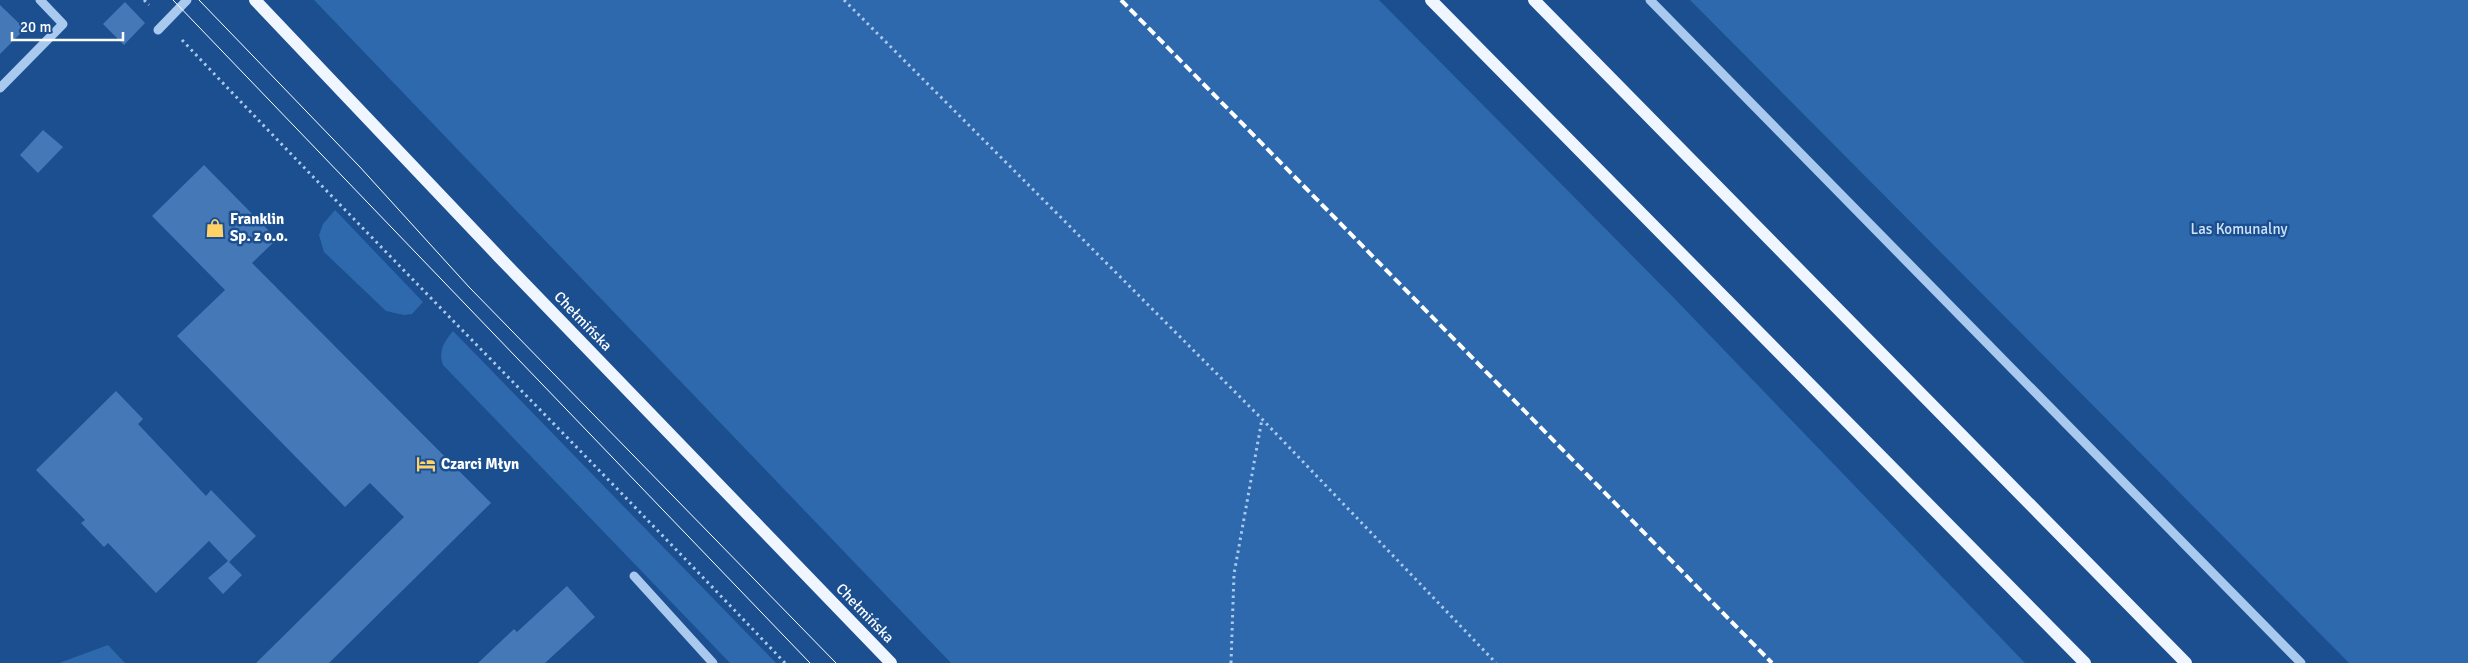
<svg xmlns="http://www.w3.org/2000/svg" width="2468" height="663" viewBox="0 0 2468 663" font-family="Signika,sans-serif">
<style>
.green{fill:#2e69ad}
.building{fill:#4478b7}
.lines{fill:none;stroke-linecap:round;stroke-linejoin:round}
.path{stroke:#a9c9ee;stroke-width:3;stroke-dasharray:2.5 4;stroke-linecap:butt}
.minor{stroke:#a9c9ee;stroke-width:9}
.major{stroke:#f0f6ff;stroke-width:12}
.tram{stroke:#fff;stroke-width:1}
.rail{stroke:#fff;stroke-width:4;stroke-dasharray:9 4;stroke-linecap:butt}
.labels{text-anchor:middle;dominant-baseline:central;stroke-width:5;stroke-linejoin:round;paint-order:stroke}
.poi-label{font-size:15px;font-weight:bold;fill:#fff;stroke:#1b4f8f;text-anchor:start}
.park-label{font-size:15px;fill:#cfe3fa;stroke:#1b4f8f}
.street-label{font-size:15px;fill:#fff;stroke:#1b4f8f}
</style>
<rect width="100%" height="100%" fill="#1b4f8f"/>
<path class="green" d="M314 0H1379L1674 298 2025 663H951Z
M1690 0H2468V663H2349Z
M335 210 423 302 412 314 404 315 386 311 324 252 319 235 323 224Z
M453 331 776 663H730L443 365C438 351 444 342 453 331Z
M108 645 125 663H59Z"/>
<path class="building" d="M125 2 145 23 124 45 103 24Z
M0 5 25 29 0 54Z
M43 130 63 147 38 173 20 155Z
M204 165 277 239 252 263 491 503 329 663H256L404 517 370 483 345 507 177 336 225 290 152 216Z
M116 391 143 419 138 424 206 496 211 490 256 536 229 562 242 575 223 594 208 578 228 561 209 541 156 593 108 543 104 547 81 523 85 520 36 470Z
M567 586 595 617 545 663H478L514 629 517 632Z"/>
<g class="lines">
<path class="path" d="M144 0 149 5
M844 0 1262 419 1496 663
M182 40C381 250 586 454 785 663
M1231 663 1234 574 1262 419"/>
<path class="minor" d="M1650 0 2301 663
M158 30 187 0
M0 88 63 24 40 0
M634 576 713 663"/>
<path class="major" d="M255 0 499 257 891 663
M1431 0 2085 663
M1534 0 2186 663"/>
<path class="tram" d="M173 0 810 663
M199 0 359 166 469 287 836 663"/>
<path class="rail" d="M1121 0 1772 663"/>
</g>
<defs>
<g id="shop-bare" transform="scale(1.5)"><path d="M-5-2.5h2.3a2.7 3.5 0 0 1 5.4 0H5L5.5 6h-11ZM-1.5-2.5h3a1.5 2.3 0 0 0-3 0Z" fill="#ffd166" stroke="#1b4f8f" stroke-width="2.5" paint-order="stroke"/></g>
<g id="hotel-bare" transform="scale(1.5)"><path d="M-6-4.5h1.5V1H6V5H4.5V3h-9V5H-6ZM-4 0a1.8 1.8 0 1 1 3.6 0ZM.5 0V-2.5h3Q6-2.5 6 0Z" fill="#ffd166" stroke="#1b4f8f" stroke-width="2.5" paint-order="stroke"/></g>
</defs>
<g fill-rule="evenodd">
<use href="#shop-bare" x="215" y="228"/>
<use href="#hotel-bare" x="426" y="464"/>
</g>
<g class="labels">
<g class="poi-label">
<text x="230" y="219">Franklin<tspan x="230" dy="17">Sp. z o.o.</tspan></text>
<text x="441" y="464">Czarci Młyn</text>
</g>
<g class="park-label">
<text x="2239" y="229">Las Komunalny</text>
</g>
<g class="street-label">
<text transform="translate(583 321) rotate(46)">Chełmińska</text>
<text transform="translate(865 613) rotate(46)">Chełmińska</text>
</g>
</g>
<path d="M12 32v8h111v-8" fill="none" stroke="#ffffff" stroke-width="2.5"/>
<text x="20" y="32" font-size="15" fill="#ffffff" stroke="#1b4f8f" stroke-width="4" paint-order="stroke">20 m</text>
</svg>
